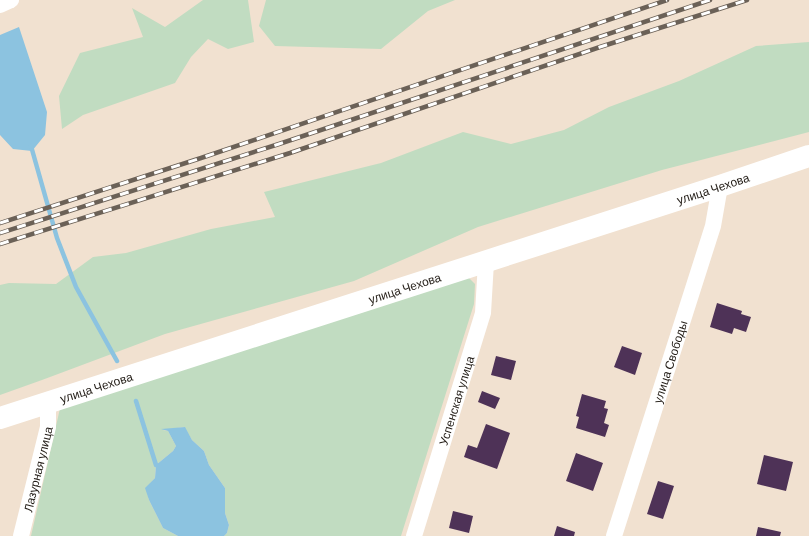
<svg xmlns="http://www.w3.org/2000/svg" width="809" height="536" viewBox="0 0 809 536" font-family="Barlow,sans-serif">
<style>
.green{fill:#c1dcc1}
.water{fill:#8cc3e0}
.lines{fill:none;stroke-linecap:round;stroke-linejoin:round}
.stream{stroke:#8cc3e0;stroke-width:4.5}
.building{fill:#4e3257}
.street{stroke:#fff;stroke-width:16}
.secondary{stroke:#fff;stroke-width:22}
.rail-casing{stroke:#6b6157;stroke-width:4.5}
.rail{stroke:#fff;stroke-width:3;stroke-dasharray:9;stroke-linecap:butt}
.labels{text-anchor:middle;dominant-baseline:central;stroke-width:4;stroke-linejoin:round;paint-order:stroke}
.street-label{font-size:12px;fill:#231d17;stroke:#fff}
</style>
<rect width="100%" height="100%" fill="#f1e1d0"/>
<path class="green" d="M203 0H248L254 42 228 49 208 39 191 57 175 83 83 115 62 129 59 96 80 53 143 37 132 8 165 27Z
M266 0H455L428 11 381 49 275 46 259 26Z
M809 42V132L662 170 478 227 354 281 165 334 42 380 0 395V285L9 283 56 284 93 257 126 253 211 229 275 217 264 192 381 163 463 132 511 144 564 130 609 107 679 81 756 46Z
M467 276 475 284 474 304 401 536H224L227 533 229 525 225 513V488L209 465 204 451 192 440 184 427 163 430 168 431 176 446 173 451 156 465 155 478 146 488 149 500 163 528 178 536H31L61 404Z"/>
<path class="water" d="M19 27 47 112 45 135 32 151 13 149 0 135V35Z
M185 427 192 440 204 451 209 465 225 488V513L229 525 227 533 224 536H178L163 528 149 500 145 488 155 478 156 465 173 451 176 446 168 431 161 429Z"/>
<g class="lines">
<path class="stream" d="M31 146 57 238 76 287 117 361
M136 401 156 465"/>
</g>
<path class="building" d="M717 303 742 311 741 314 751 317 746 332 734 328 732 334 710 327Z
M622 346 642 353 635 375 614 367Z
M496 356 516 361 511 380 491 375Z
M482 391 500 398 495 409 478 402Z
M582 394 606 401 604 408 608 409 604 423 609 425 605 437 576 428 579 417 576 416Z
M486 424 510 433 497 469 464 457 468 445 477 448Z
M576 453 603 463 593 491 566 481Z
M764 455 793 462 786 491 757 484Z
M658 481 674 486 663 519 647 514Z
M453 511 473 516 469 533 449 528Z
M557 526 575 532 574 536H554Z
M758 527 781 532 780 536H756Z"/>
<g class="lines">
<g class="street">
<path d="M0 5 11 0"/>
<path id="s1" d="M21 536 48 427V402"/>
<path id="s2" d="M414 536 483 313 486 262"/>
<path id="s3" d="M614 536 713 226 720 186"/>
</g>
<path class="secondary" id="s4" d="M0 418 720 186 809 156"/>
<g class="rail-casing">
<path id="rail" d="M0 223 201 158 667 0
M0 233 279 144 710 0
M0 244 290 153 600 47 747 0"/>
</g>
<use href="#rail" class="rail"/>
</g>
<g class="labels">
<g class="street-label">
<text stroke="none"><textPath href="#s4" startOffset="749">улица Чехова</textPath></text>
<text stroke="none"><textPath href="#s4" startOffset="425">улица Чехова</textPath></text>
<text stroke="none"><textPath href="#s3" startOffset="183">улица Свободы</textPath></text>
<text stroke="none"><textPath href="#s4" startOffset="101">улица Чехова</textPath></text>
<text stroke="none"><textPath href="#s2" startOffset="142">Успенская улица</textPath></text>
<text stroke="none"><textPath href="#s1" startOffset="69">Лазурная улица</textPath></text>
</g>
</g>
</svg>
